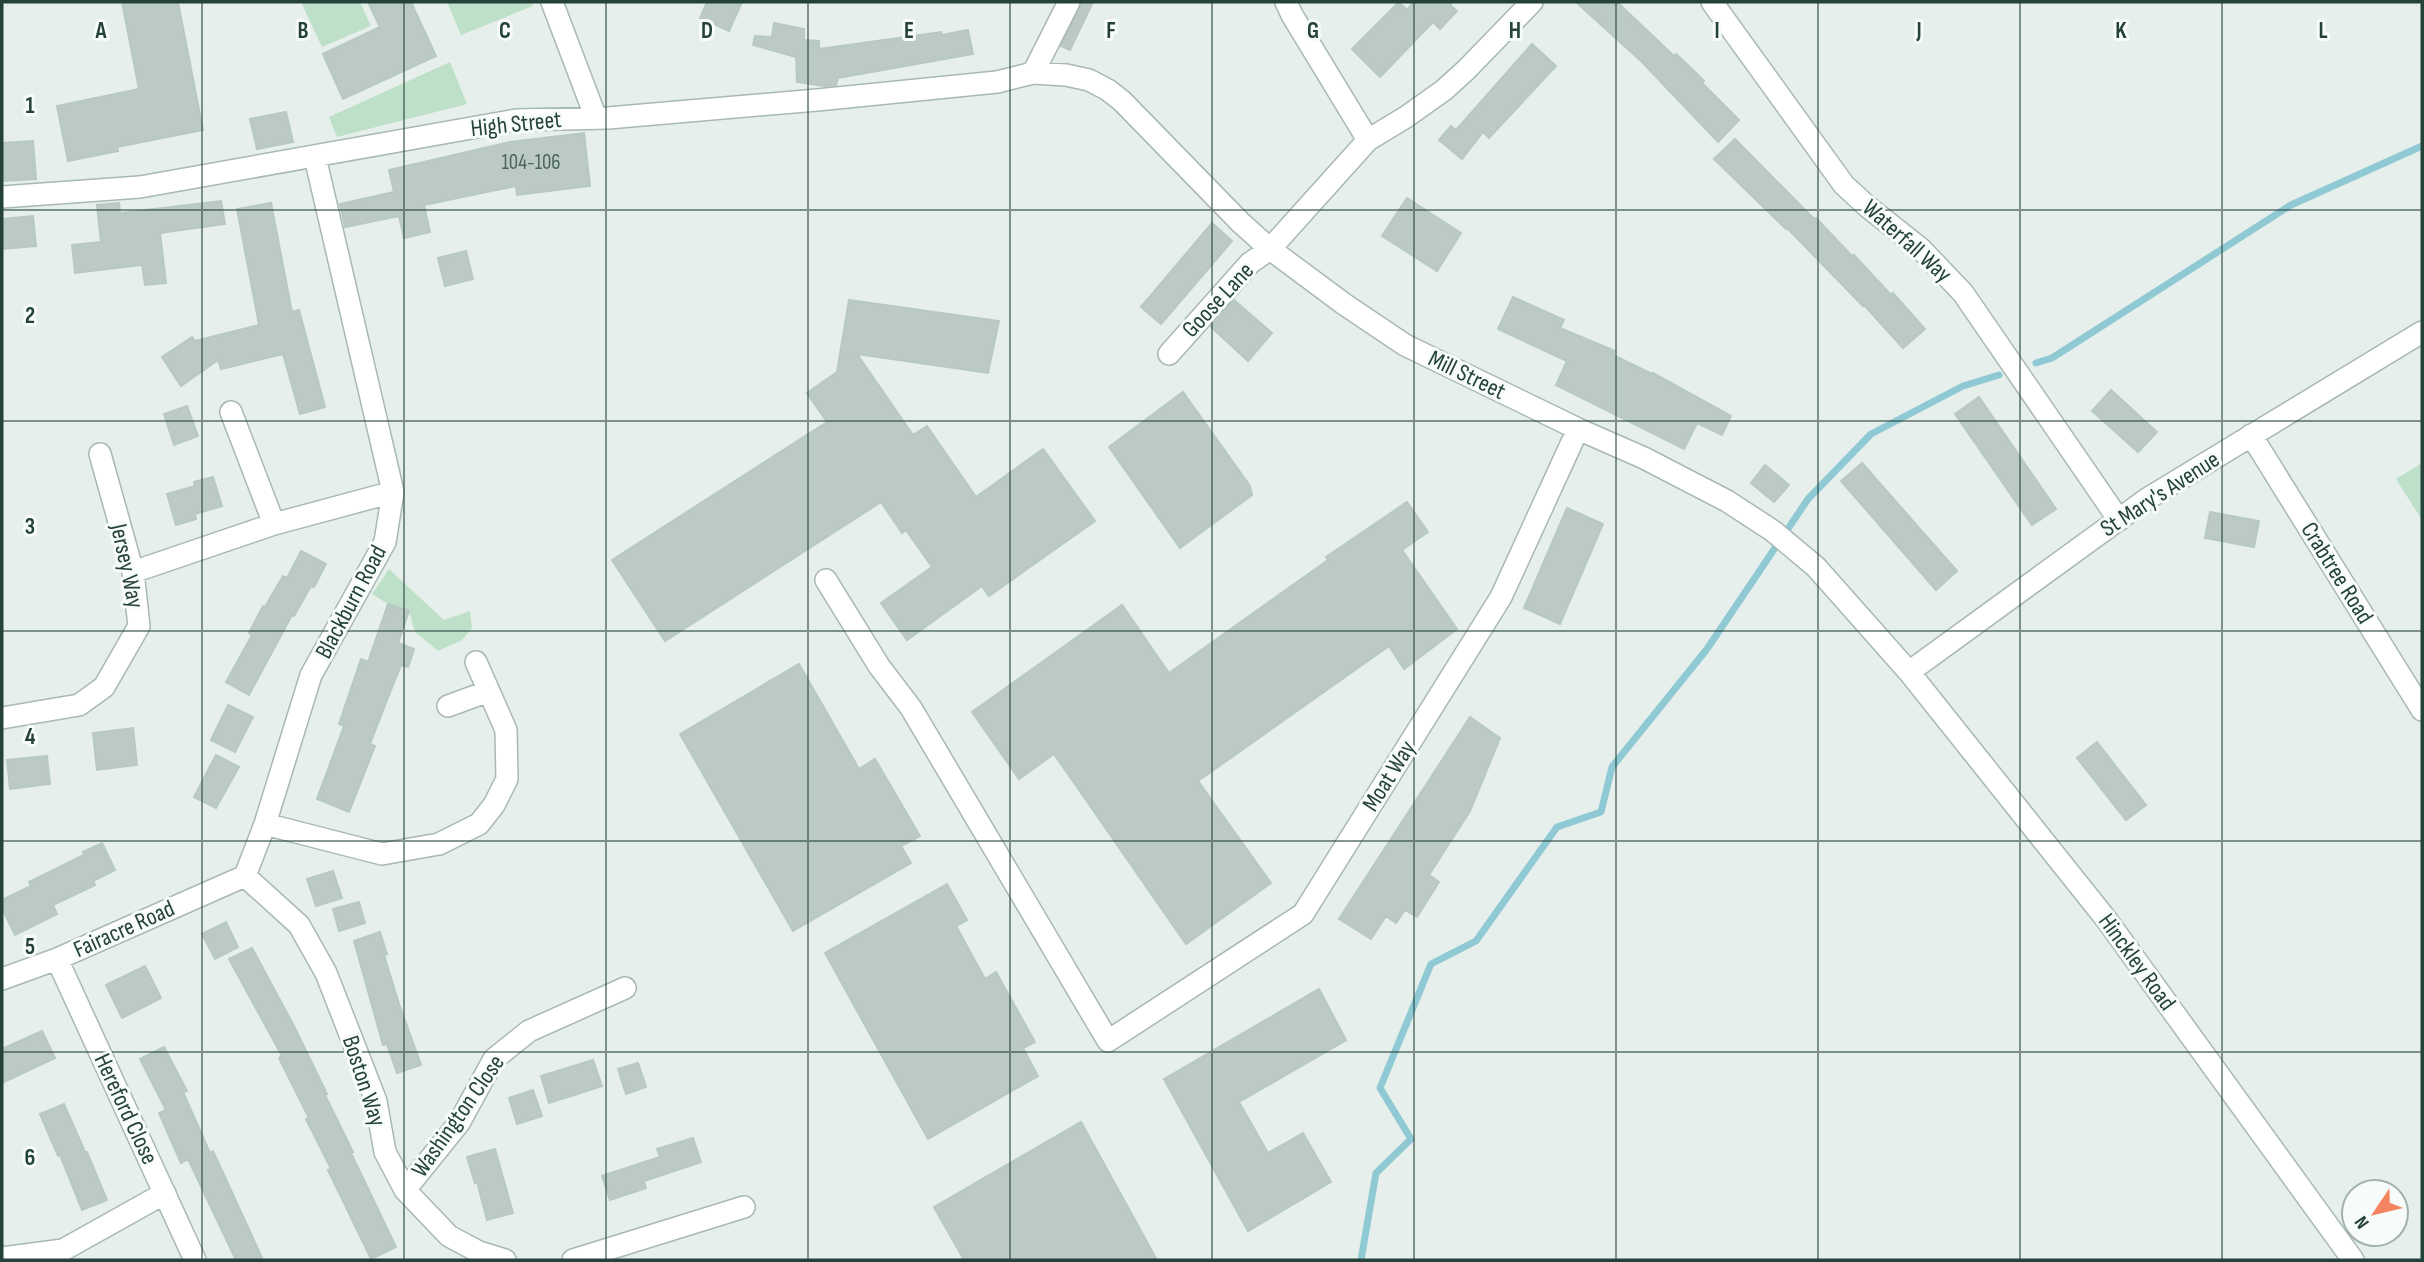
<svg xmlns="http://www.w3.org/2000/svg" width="2424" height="1262" viewBox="0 0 2424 1262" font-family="'Sofia Sans Condensed',sans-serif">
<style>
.green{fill:#bfe0c8}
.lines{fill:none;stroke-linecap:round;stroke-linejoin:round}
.stream{stroke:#8ec9d4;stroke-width:7}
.building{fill:#bbcac4;stroke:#b8c9c2;stroke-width:2}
.minor-casing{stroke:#a8b8b2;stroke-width:24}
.minor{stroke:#fff;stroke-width:21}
.grid{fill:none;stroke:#24423a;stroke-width:2;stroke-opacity:0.55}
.labels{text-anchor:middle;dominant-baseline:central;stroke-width:6;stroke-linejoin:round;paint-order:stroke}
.number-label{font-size:21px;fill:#4a645c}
.street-label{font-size:24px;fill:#24423a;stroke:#f7fbf9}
.grid-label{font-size:23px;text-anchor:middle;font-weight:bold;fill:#24423a;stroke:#f7fbf9;stroke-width:6;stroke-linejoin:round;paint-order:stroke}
</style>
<rect width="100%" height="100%" fill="#e6efeb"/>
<path class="green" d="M301 2H360L371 26 322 47Z
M447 2H531L533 6 461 35Z
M450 62 467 104 337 137 329 117Z
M2422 463V520L2396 479Z
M389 569 444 620 470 611 472 628 462 640 438 651 415 632 409 611 388 604 372 594Z"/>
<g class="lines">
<path class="stream" d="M2036 363 2052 358 2291 205 2422 146
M1361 1260 1376 1173 1411 1139 1380 1088 1431 964 1476 941 1557 827 1601 812 1612 767 1707 649 1808 499 1871 434 1963 386 1999 375"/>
</g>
<path class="building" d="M122 2H178L203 130 117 147 118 151 68 161 57 106 139 89Z
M368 2H411L436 56 343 99 323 54 380 27Z
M707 2H742L729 31 700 18Z
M1082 2H1093L1070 50 1061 46Z
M1399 2 1407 10 1412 4 1410 2H1453L1450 5 1457 11 1440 29 1433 22 1380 77 1352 49Z
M1576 2H1617L1674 56 1676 54 1691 68 1704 81 1702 83 1739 120 1718 142 1642 62Z
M774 23 804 29V40L819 41V49L941 32 942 35 968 30 973 54 838 78 836 85 824 86 797 82 796 57 753 45 755 36 772 37Z
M1532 44 1556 66 1489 138 1483 132 1462 159 1439 140 1451 126 1456 130Z
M286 112 293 142 257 149 250 119Z
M584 133 590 186 517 195 516 186 424 205 430 232 404 238 399 216 345 227 340 204 394 192 389 170 510 142Z
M1735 139 1814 219 1816 218 1853 257 1854 255 1891 295 1893 293 1925 329 1903 348 1864 305 1863 306 1787 228 1786 229 1714 159Z
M33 141 36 179 2 181V143Z
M1407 198 1461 233 1437 271 1382 236Z
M221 201 225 224 160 233 166 283 145 285 142 265 75 273 72 245 101 242 97 205 119 203 120 213Z
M271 203 292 312 299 310 325 407 300 414 283 354 221 369 218 360 181 386 162 357 192 337 195 341 259 325 237 209Z
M33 216 36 246 2 249V219Z
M1212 223 1232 241 1161 324 1141 307Z
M466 251 473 279 445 286 438 258Z
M1513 297 1564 320 1560 328 1615 351 1613 355 1652 374 1653 373 1731 416 1722 435 1697 423 1684 449 1556 385 1567 361 1498 329Z
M849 300 999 321 988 373 857 354 913 435 927 426 976 497 1043 449 1095 521 989 596 982 586 907 640 881 603 932 567 906 530 902 533 881 502 665 641 612 560 827 422 807 393 837 372Z
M1234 300 1272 333 1248 361 1211 327Z
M2111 390 2157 432 2138 452 2092 411Z
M1183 392 1250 486 1252 495 1180 548 1109 447Z
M1979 397 2056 509 2032 525 1955 414Z
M187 406 198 436 174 445 164 414Z
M1862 463 1957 571 1936 590 1841 481Z
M1765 465 1789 485 1774 502 1751 483Z
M213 477 222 506 195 514 196 519 176 525 167 494 195 486 194 482Z
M1407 502 1428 532 1402 550 1457 629 1404 669 1389 646 1198 781 1271 883 1186 944 1054 754 1019 779 972 712 1122 605 1169 673 1328 560 1326 557Z
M1567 508 1603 524 1560 624 1524 608Z
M2210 512 2259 521 2254 547 2205 538Z
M301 551 326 564 314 587 311 586 294 616 292 615 249 695 226 682 252 635 249 633 263 606 265 607 283 576 287 578Z
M388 604 409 611 398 643 414 649 408 667 401 665 389 695 370 744 375 746 349 812 317 799 344 726 339 724 357 671 361 659 368 662Z
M799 664 859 769 875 759 920 836 901 846 911 863 793 931 680 734Z
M228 705 253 717 235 752 211 740Z
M1470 717 1500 738 1470 811 1429 875 1439 882 1417 917 1405 910 1396 923 1386 916 1371 939 1339 919Z
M133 728 137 765 97 770 93 733Z
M2097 742 2146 805 2126 820 2077 758Z
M216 755 239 767 216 808 194 797Z
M47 756 50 784 10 789 7 760Z
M102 843 115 870 93 881 95 885 53 905 57 914 15 935 2 908V900L31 886 29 882 84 855 83 852Z
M333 871 342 898 316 906 307 879Z
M947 884 967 920 956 926 985 979 996 972 1035 1042 1023 1048 1038 1076 928 1139 825 953Z
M359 902 365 923 339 931 333 909Z
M226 922 238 947 215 959 202 934Z
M380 932 387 954 384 955 399 1004 421 1065 397 1073 387 1044 383 1045 354 941Z
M252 948 294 1026 327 1094 325 1095 353 1152 351 1153 396 1247 371 1259 328 1170 331 1169 306 1119 309 1118 279 1058 282 1056 229 959Z
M145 966 161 998 122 1018 106 985Z
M1319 989 1346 1040 1239 1102 1268 1153 1303 1133 1331 1182 1248 1231 1164 1079Z
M42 1031 55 1058 2 1083V1049Z
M164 1047 187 1091 183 1092 210 1153 213 1151 263 1260H236L188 1159 181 1163 159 1113 166 1110 140 1059Z
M593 1060 602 1086 549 1103 541 1076Z
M638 1063 646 1087 626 1094 618 1069Z
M533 1090 542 1116 517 1124 509 1098Z
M64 1104 85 1152H87L107 1200 82 1210 60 1155 58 1156 40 1114Z
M1081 1122 1157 1260H964L934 1207Z
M693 1138 701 1162 644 1181 646 1188 610 1200 602 1176 660 1157 657 1149Z
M495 1149 513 1213 487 1220 477 1182 475 1183 467 1157Z"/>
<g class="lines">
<g class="minor-casing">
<path id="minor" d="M552 2 596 118
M1286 2 1292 15 1368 140
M1712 2 1844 185 1868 207 1921 249 1963 293 2119 520
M1033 73 1069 2
M2 197 140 187 516 120 608 118 817 100 997 82 1033 73 1066 75 1089 80 1108 90 1122 101 1240 222 1270 249 1344 304 1405 345 1578 429 1644 458 1727 501 1773 531 1816 567 1909 672 2106 919 2353 1260
M1169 354 1250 263 1270 249 1368 140 1406 117 1444 90 1466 70 1532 2
M231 412 274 524
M2251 435 2422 710
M133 572 274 524 393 492
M826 580 879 666 911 708 1108 1041 1303 914 1501 597 1578 429
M1909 672 2147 499 2422 332
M448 706 489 691
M2 718 79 705 104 687 139 626 133 572 100 454
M265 824 382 854 439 844 479 824 494 805 507 779 506 730 476 662
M245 876 265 824 311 675 385 542 393 492 315 157
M245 876 299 925 326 973 376 1101 385 1152 405 1190 449 1236 479 1252 505 1260
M57 959 195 1260
M2 979 57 959 245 876
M405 1190 459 1123 494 1059 529 1031 625 988
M2 1258 63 1250 165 1193
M573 1260 744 1207"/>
</g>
<use href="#minor" class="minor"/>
</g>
<path class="grid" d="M202 2V1260M404 2V1260M606 2V1260M808 2V1260M1010 2V1260M1212 2V1260M1414 2V1260M1616 2V1260M1818 2V1260M2020 2V1260M2222 2V1260M2 210H2422M2 421H2422M2 631H2422M2 841H2422M2 1052H2422"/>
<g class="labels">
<g class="number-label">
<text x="531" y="162">104-106</text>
</g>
<g class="street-label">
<text transform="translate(516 124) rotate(-6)">High Street</text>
<text transform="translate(1907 241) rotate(42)">Waterfall Way</text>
<text transform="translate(1218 300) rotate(-47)">Goose Lane</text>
<text transform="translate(1467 375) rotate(26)">Mill Street</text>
<text transform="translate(2160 494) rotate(-33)">St Mary's Avenue</text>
<text transform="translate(127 566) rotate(78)">Jersey Way</text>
<text transform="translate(2337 573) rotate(58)">Crabtree Road</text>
<text transform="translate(351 602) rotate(-62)">Blackburn Road</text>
<text transform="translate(1389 776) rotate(-58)">Moat Way</text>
<text transform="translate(124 929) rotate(-24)">Fairacre Road</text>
<text transform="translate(2137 962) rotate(54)">Hinckley Road</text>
<text transform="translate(364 1081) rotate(72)">Boston Way</text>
<text transform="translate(126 1109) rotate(65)">Hereford Close</text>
<text transform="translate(458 1116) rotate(-55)">Washington Close</text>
</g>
</g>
<g class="grid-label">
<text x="101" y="38">A</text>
<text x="303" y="38">B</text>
<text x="505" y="38">C</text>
<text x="707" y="38">D</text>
<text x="909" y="38">E</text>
<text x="1111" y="38">F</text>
<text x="1313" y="38">G</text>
<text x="1515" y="38">H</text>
<text x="1717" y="38">I</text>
<text x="1919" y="38">J</text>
<text x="2121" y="38">K</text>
<text x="2323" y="38">L</text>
<text x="30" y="113">1</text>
<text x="30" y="323">2</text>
<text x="30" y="534">3</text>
<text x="30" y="744">4</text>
<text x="30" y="954">5</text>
<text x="30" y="1165">6</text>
</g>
<rect width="2424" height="1262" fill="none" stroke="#24423a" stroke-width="7"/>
<g transform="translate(2375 1213) rotate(235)"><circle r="33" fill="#f7fbf9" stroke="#a3b1ad" stroke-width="2"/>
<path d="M0-5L12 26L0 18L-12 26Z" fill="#f4845f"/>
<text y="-10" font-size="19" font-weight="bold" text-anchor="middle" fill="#24423a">N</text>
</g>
</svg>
